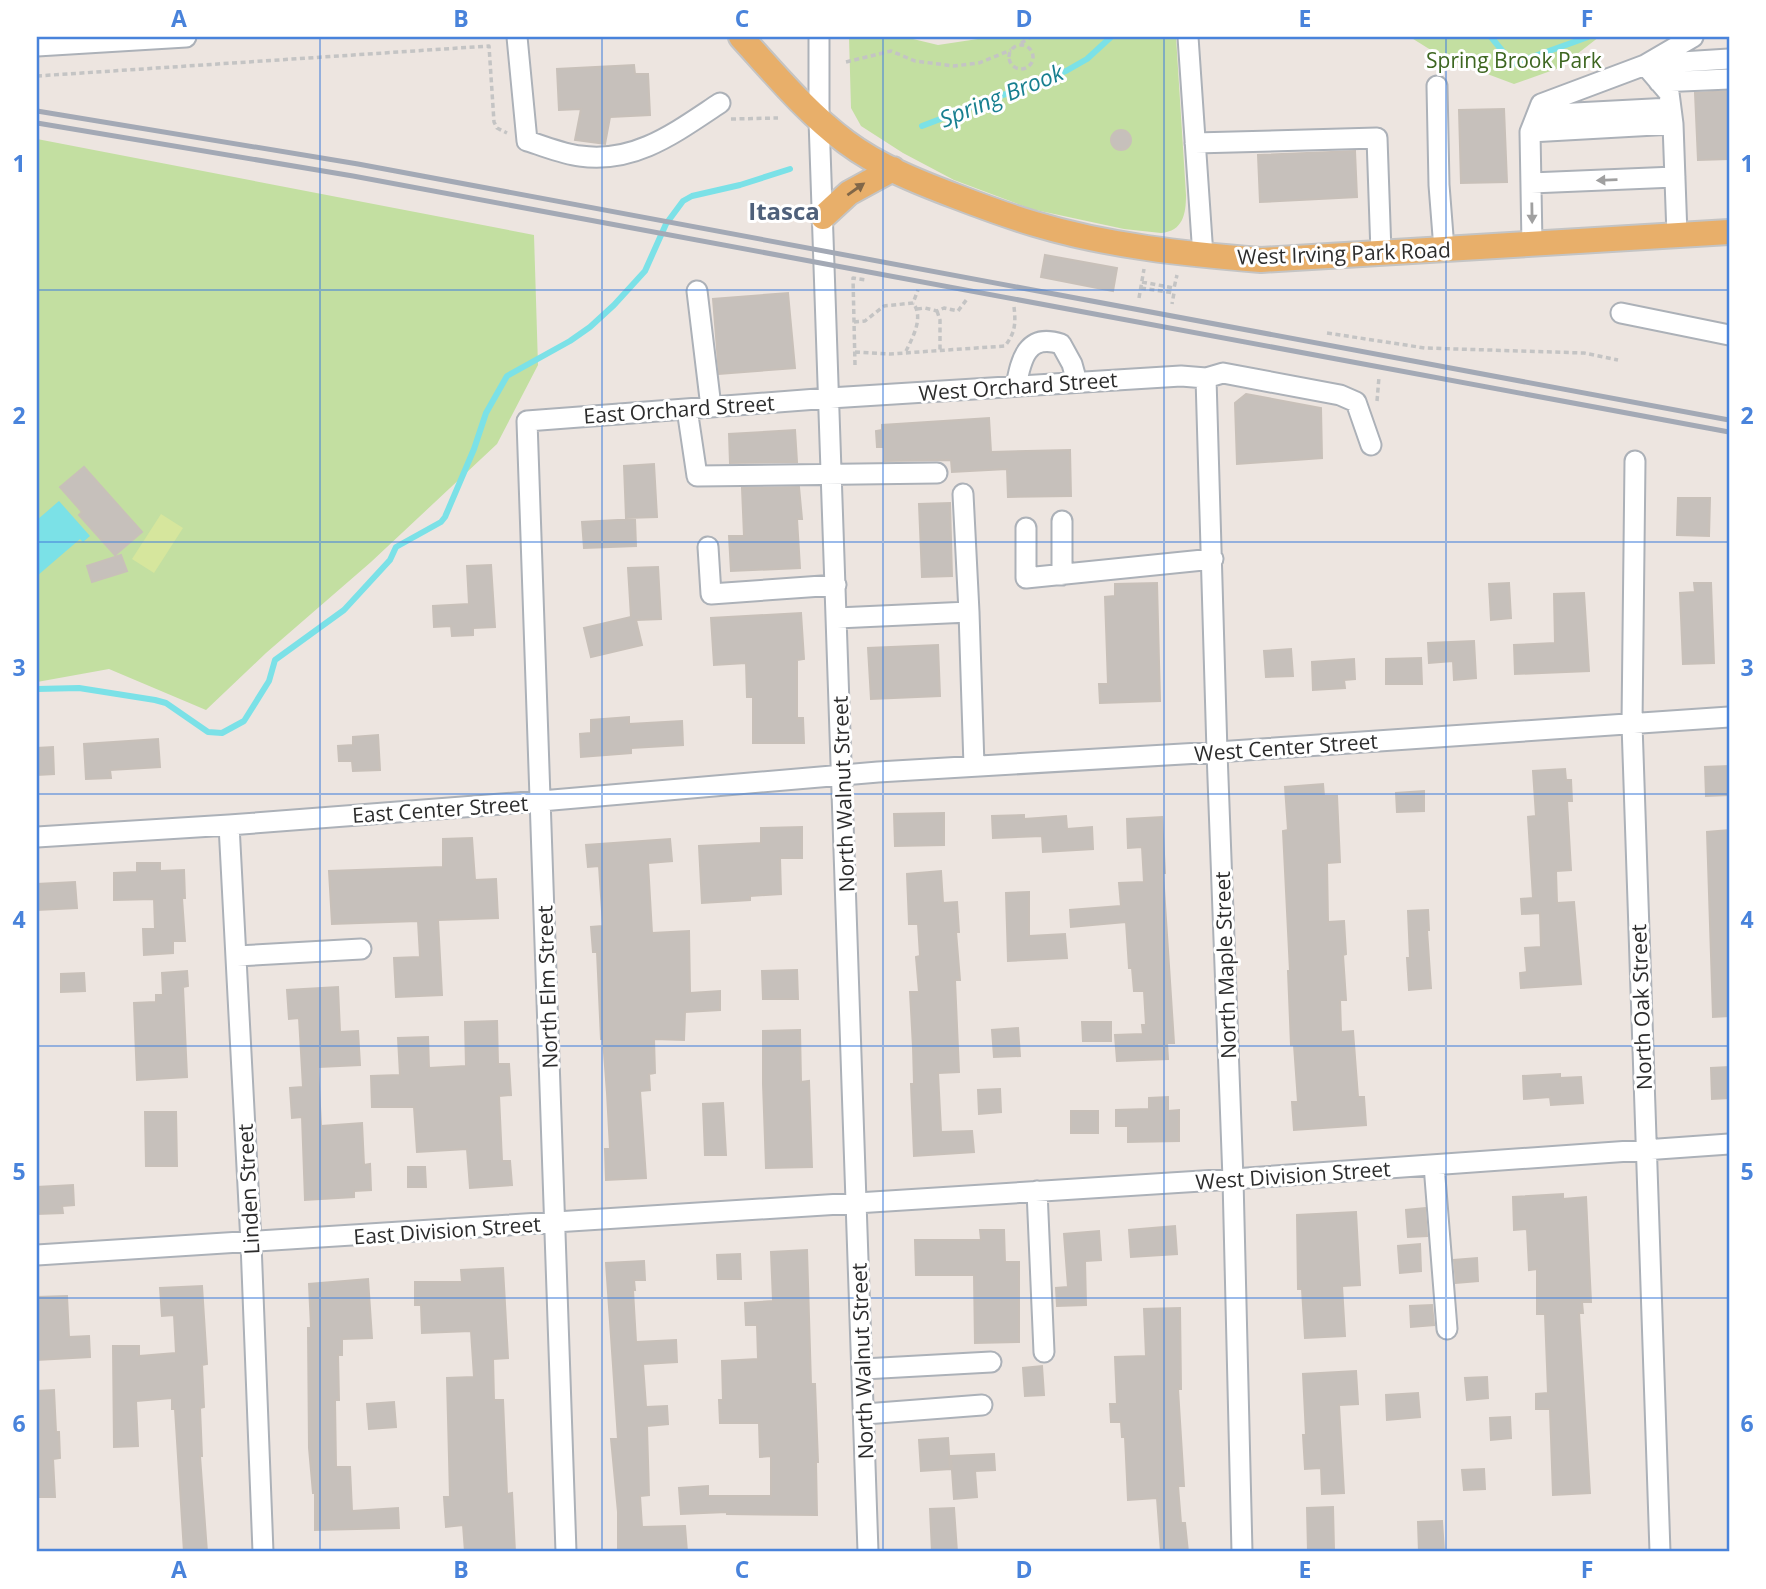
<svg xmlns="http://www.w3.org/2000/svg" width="1766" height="1589" viewBox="0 0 1766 1589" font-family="'Open Sans',sans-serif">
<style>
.green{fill:#c3dfa1}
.pitch{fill:#d6e69d}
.water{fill:#7be1e7}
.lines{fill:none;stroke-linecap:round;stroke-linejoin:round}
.stream{stroke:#7be1e7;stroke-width:6}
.building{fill:#c6c0bb;stroke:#c8c0b9;stroke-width:2}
.minor-casing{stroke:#acb1b8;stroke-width:23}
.major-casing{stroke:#c4c4c4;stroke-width:28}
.path{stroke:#c4c4c4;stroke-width:3.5;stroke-dasharray:5 3.5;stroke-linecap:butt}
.minor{stroke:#fff;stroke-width:19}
.major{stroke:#e8af6a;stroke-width:24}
.rail{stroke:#a3a9b5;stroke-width:5}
.oneway{fill:#a0a0a0}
.oneway2{fill:#816748}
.grid{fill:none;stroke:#4983db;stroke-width:2;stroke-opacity:0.55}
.labels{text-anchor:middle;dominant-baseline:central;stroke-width:6;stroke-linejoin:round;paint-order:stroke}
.park-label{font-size:21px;fill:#3d6620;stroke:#fff}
.street-label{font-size:21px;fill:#2c2c2c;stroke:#fff}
.water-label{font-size:23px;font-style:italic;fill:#177f8f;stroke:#fff}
.quarter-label{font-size:24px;font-weight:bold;fill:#4f607a;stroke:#fff}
.neatline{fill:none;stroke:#4983db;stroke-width:2.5}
.grid-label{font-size:23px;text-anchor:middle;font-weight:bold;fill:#4983db}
</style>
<rect width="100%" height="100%" fill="#ede5e0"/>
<path class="green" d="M849 37 913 39 938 45 991 37H1176L1186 195C1186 214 1183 231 1161 233L1124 229 1031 209 954 180 903 153 861 126 851 108Z
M1410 37H1599L1559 68 1514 84 1442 57Z
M37 139 534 235 538 365 497 444 371 562 266 653 206 710 109 669 37 682Z"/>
<path class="pitch" d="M161 514 183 528 154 573 132 559Z"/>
<path class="water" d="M59 501 90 536 83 542 80 539 37 576V520Z"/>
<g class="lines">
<path class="stream" d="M1491 37 1513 64 1588 37
M922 126 1066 71 1087 59 1111 37
M37 689 79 688 155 700 166 703 208 732 222 733 244 721 269 681 275 660 344 610 390 560 396 547 441 522 445 517 474 449 486 413 507 376 570 341 590 327 614 305 645 271 666 224 683 201 692 196 740 185 790 169"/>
</g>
<path class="building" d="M634 65 635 74H648L650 115 610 117 605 144 575 140 581 109 559 110 557 69Z
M1729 91V159L1698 160 1695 93Z
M1504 109 1507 182 1461 183 1459 110Z
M1111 140a10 10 0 1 1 20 0a10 10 0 1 1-20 0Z
M1355 151 1357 197 1260 202 1258 155Z
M1045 255 1117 268 1113 291 1041 277Z
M788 293 795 368 719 374 713 299Z
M1246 394 1321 408 1322 458 1237 464 1235 403Z
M989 418 991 452 1070 450 1071 496 1008 497 1007 469 952 472 951 460 884 461V447H877L876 431 882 430V425Z
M795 430 797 462 730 463 729 434Z
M654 464 657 517 626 518 624 466Z
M84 467 142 532 115 555 79 515 82 512 60 487Z
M799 487 802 519H797L800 568 731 571 729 536H744L742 488Z
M1678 498H1710L1709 536 1677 535Z
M950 503 952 576 922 577 919 504Z
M635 519 636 546 584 548 582 522Z
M121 555 127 571 92 582 87 566Z
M491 565 495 627 473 628V635L452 636 451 626 434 627 433 606 469 604 467 566Z
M658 567 661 619 636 620 642 645 591 657 584 628 631 617 628 568Z
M1157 583 1160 701 1100 703 1099 684H1108L1105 597 1115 596V584Z
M1509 583 1511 618 1491 620 1489 584Z
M1694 583H1711L1714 663 1683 664 1680 593 1695 592Z
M1584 593 1589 671 1515 674 1514 645 1555 643 1554 594Z
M801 613 804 659 797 660V718H803L804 743H753V697H747L746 663 714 665 711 618Z
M1474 641 1476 678 1454 680 1453 661 1429 663 1428 643Z
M938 645 940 696 871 699 868 648Z
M1291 649 1293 676 1266 677 1264 651Z
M1421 658 1422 684H1386V659Z
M1354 659 1355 679 1344 680 1345 688 1313 690 1312 662Z
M629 717V724L682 721 683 745 631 748V753L581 757 580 734 591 733V720Z
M378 735 380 770 353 771 352 761H339L338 746 353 745V737Z
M158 739 160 767 110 770 111 778 86 779 84 744Z
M53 747 54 774 37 775V748Z
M1729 766V795L1706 796 1705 767Z
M1565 769 1566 780H1571L1572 801H1567L1571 870 1556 871 1557 903 1574 902 1581 984 1521 988 1520 973 1527 972 1525 948 1541 947 1540 913 1522 914 1521 899 1533 898 1528 817 1536 816 1533 771Z
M1323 784 1324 796H1337L1340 862 1327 863 1328 922 1344 921 1346 954 1343 955 1346 1000H1340L1341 1032 1353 1031 1358 1097H1364L1366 1125 1294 1130 1292 1102H1298L1294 1045H1291L1288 971H1290L1283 831 1288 830 1285 787Z
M1424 791V811L1397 812 1396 793Z
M944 813V845L895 846 894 814Z
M1024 815V819L1066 816 1067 829 1092 827 1093 849 1043 852 1042 836 993 838 992 816Z
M1162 817 1165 873H1163L1174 1043H1167L1168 1059 1117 1061 1115 1035 1143 1034 1142 1025H1146L1144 991H1134L1132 968H1129L1126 922 1071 927 1070 910 1121 906 1119 883 1144 882 1142 847 1128 848 1127 819Z
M802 827V858H780L781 894 750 896V900L702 903 699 846 761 843V828Z
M1729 830V1016L1713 1017 1707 832Z
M472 838 475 880 496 879 498 918 438 920 442 995 396 997 394 958 420 957 418 921 332 924 329 871 443 867V839Z
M670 839 672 861 648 863 652 933 689 931 690 993 720 991V1010L685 1012 684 1040 654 1039 655 1073 649 1074 650 1090 640 1091 646 1178 606 1180 605 1149H610L607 1093 603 1039H601L597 952H593L591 927 603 926 599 866 588 867 586 845Z
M137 863H160V871L184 870 185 898H182L185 941H173V953L144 955 143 929H155L154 899 114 900V873L137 872Z
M941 871 943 903 957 902 959 932H956L960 980H955L959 1072 938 1073 941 1132 972 1131 974 1152 914 1156 911 1084H914L913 1047 910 992H919L916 957 920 956 918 924H909L907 874Z
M75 882 77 908 37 910V884Z
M1029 892V936L1065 934 1067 958 1008 961 1006 893Z
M1428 910 1429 930H1427L1431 988 1409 990 1407 958H1410L1408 911Z
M797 970 798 999H763L762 971Z
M187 971 188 986 183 987 187 1077 137 1080 134 1003 156 1002V995H163L162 973Z
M84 973 85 991 61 992V974Z
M338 987 340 1032 358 1031 360 1065 318 1067 321 1126 362 1123 364 1165 370 1164 371 1190 354 1191V1197L305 1200 302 1117 292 1118 290 1088 303 1087 299 1018 289 1019 287 990Z
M497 1021 498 1064H509L511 1095 499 1096 502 1161H510L512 1185 470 1188 467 1149 417 1152 414 1107H372L371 1076 400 1075 398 1038 428 1037 429 1068 466 1066 465 1022Z
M1082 1022H1111V1041H1083Z
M1018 1028 1020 1056 994 1057 992 1030Z
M800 1030 801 1082 809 1081 812 1167 766 1168 763 1084V1031Z
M1729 1067V1098L1712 1099 1711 1068Z
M1560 1074V1078L1581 1077 1583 1103 1551 1105 1550 1097 1524 1099 1523 1076Z
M1000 1089 1001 1112 979 1114 978 1090Z
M1168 1097V1111L1179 1110V1141L1128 1142V1126H1116V1110L1149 1109V1098Z
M723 1103 726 1155H705L703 1104Z
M1071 1111H1098V1133H1071Z
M145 1112H176L177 1166H146Z
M408 1167H425L426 1187H408Z
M73 1185 74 1205 62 1206 63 1213 37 1214V1187Z
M1563 1194V1199L1586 1197 1591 1302H1582L1583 1313H1579L1590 1493 1553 1495 1550 1409H1536V1394L1548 1393 1545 1314H1537V1269L1529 1270 1527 1229 1514 1230 1513 1197Z
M1425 1208 1427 1236 1408 1237 1406 1210Z
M1356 1212 1360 1285 1342 1286 1345 1336 1305 1338 1302 1289H1298L1297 1215Z
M1175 1226 1177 1254 1131 1257 1129 1230Z
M980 1230H1004L1005 1262H1019V1342L975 1343 974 1275H916L915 1240H981Z
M1099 1231 1101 1260 1085 1261 1086 1305 1057 1306 1056 1288 1068 1287 1064 1234Z
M1420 1244 1421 1271 1400 1273 1398 1246Z
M807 1250 811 1384H815L818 1462H816L817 1515 727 1514V1512L681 1514 679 1488 708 1486V1496H771V1456L760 1457 759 1423H720L719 1400H723L722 1361 758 1359 757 1325H746L745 1303 773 1301 771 1252Z
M740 1254 741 1279H718L717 1255Z
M1477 1258 1478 1281 1456 1283 1454 1260Z
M644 1261 645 1280H634L635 1290H633L636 1342 676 1340 677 1362 643 1364 646 1407 667 1406 668 1424 647 1426 649 1495 640 1496 642 1527 685 1526 687 1552H618V1512L611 1439H618L606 1263Z
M503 1268 508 1358 493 1359 494 1400H503L507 1494 512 1493 515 1552H465L463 1525 446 1527 444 1497H450L447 1378 474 1377 471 1331 422 1333 421 1305H415V1282H462L461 1270Z
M368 1279 372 1338 342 1339V1355H338L339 1400H335L336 1467H350L352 1511 398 1508 399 1528 315 1530V1493H313L309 1448 308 1328H311L309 1284Z
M202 1286 207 1364 202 1365 204 1407 200 1408 202 1456H200L207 1552H184L175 1409H172V1398L136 1401 138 1446 114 1447 113 1346H139V1356L176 1353 174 1315 162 1316 160 1288Z
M67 1296 69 1337 89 1336 90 1357 37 1360V1297Z
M1432 1305 1434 1325 1411 1327 1410 1306Z
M1180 1308 1181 1389H1178L1184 1486H1178L1181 1523H1185L1188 1552H1161L1157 1498 1128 1500 1125 1437H1122L1121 1422H1111L1110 1404H1117L1115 1357 1146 1356 1144 1309Z
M1042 1366 1044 1395 1025 1396 1023 1368Z
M1356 1371 1358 1404 1339 1405 1344 1493 1322 1494 1321 1468 1305 1469 1303 1435H1306L1303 1374Z
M1487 1377 1488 1398 1467 1400 1465 1378Z
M54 1390 56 1432H59L60 1458 53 1459 55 1497H37V1391Z
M1418 1393 1420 1417 1387 1420 1386 1395Z
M394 1402 396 1427 369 1429 367 1404Z
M1510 1417 1511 1438 1491 1440 1490 1418Z
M948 1438 950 1469 921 1471 919 1440Z
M994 1454 995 1470 975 1471 977 1497 954 1499 951 1456Z
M1484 1469 1485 1489 1464 1490 1462 1470Z
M1333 1507 1334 1550 1308 1551 1307 1508Z
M954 1508 957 1552H932L930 1509Z
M1442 1521 1444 1551 1419 1552 1418 1522Z"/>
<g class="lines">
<g class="minor-casing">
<path id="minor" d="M517 37 527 141C544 146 563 154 580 156 635 164 676 132 720 103
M819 37V120L868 1552
M1188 37 1203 256
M37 46 186 37
M1650 64 1729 59
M1645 65 1669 93 1673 124 1677 235
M1659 82 1729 79
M1437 86 1439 185 1444 249
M1537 115 1671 108
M1530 132 1673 124
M1195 143 1377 138 1381 253
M1531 183 1675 177
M1532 244 1530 132 1541 104 1645 65 1693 37
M697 291 711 407
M1621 313 1729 335
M1206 378 1217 752 1233 1179 1242 1552
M1016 386C1021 359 1027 333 1061 344L1072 364 1077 382
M687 409 697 476 937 473
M1635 461 1632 724 1660 1552
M963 494 969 612 974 766
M1062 521V575
M1026 528V578L1213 559
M708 547 711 594 836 585
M837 618 969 612
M229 825 251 1243 263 1552
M37 837 229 825 541 801 878 772 1217 752 1729 717
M237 956 361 949
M1434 1165 1447 1329
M1037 1191 1044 1352
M37 1255 1233 1179 1729 1144
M863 1369 991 1362
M865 1414 982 1405
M566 1552 527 421 830 398 1181 376 1206 378 1223 373 1340 395 1356 402 1371 445"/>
</g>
<g class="major-casing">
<path id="major" d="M741 37C774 73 806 112 846 142 878 166 918 182 955 196 981 206 1008 216 1035 224 1108 246 1185 254 1261 260L1729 232
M823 217 849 193 893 169"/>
</g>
<path class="path" d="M1021 43 1031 37
M1009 57a12 12 0 1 1 24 0a12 12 0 1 1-24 0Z
M846 62 891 51 915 61 954 66 979 63 1011 50
M37 76 489 46 494 122 497 128 507 133
M731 119 778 118
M1142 282 1174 288 1177 275
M1141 288 1174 293 1172 304
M1139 298 1144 269
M917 309 925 308 937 311 944 308 958 311 967 299
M937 311 940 320V351
M854 322 865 321 884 306 913 303 918 290
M1327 333 1425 348 1584 353 1618 360
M906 351C913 337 924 317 913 303
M855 352 890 354 1005 346C1015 333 1016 324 1014 307
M855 365 853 278 866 280
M1377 401 1379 377"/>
<use href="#minor" class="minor"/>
<use href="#major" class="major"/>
<path class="rail" d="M37 111 358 164 1729 420
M37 123 353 176 1729 432"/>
</g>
<defs><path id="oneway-solid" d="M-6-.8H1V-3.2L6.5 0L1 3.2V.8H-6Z" transform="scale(1.75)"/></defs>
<g class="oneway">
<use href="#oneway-solid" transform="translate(1607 180) rotate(178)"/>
<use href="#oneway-solid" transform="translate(1532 213) rotate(89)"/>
</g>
<use class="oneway2" href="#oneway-solid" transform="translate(856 189) rotate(-35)"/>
<path class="grid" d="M320 37V1552M602 37V1552M883 37V1552M1164 37V1552M1446 37V1552M37 290H1729M37 542H1729M37 794H1729M37 1046H1729M37 1298H1729"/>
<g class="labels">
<g class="park-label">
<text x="1514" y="60">Spring Brook Park</text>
</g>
<g class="street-label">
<text transform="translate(1344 253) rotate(-2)">West Irving Park Road</text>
<text transform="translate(1018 386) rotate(-4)">West Orchard Street</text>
<text transform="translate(679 409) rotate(-4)">East Orchard Street</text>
<text transform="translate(1286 747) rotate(-4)">West Center Street</text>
<text transform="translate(843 794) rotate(-92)">North Walnut Street</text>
<text transform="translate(440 809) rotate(-4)">East Center Street</text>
<text transform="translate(1225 965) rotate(-92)">North Maple Street</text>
<text transform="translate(547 987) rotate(-92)">North Elm Street</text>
<text transform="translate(1641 1007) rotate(-92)">North Oak Street</text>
<text transform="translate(1293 1175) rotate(-4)">West Division Street</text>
<text transform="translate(248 1189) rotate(-93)">Linden Street</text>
<text transform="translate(447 1230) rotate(-4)">East Division Street</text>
<text transform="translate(862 1361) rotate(-92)">North Walnut Street</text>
</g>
<g class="water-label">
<text transform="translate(1001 95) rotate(-22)">Spring Brook</text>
</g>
<g class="quarter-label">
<text x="784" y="210">Itasca</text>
</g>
</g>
<rect width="1766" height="1589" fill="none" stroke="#ffffff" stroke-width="77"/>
<rect x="38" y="38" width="1690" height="1512" class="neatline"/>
<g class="grid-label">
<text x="179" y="27">A</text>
<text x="461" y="27">B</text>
<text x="742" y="27">C</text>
<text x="1024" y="27">D</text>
<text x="1305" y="27">E</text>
<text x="1587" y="27">F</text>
<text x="19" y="172">1</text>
<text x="1747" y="172">1</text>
<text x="19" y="424">2</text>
<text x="1747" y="424">2</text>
<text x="19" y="676">3</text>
<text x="1747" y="676">3</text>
<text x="19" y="928">4</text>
<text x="1747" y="928">4</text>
<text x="19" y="1180">5</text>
<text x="1747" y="1180">5</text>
<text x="19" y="1432">6</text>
<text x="1747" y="1432">6</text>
<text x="179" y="1578">A</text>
<text x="461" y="1578">B</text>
<text x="742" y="1578">C</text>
<text x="1024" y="1578">D</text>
<text x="1305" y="1578">E</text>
<text x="1587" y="1578">F</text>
</g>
</svg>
